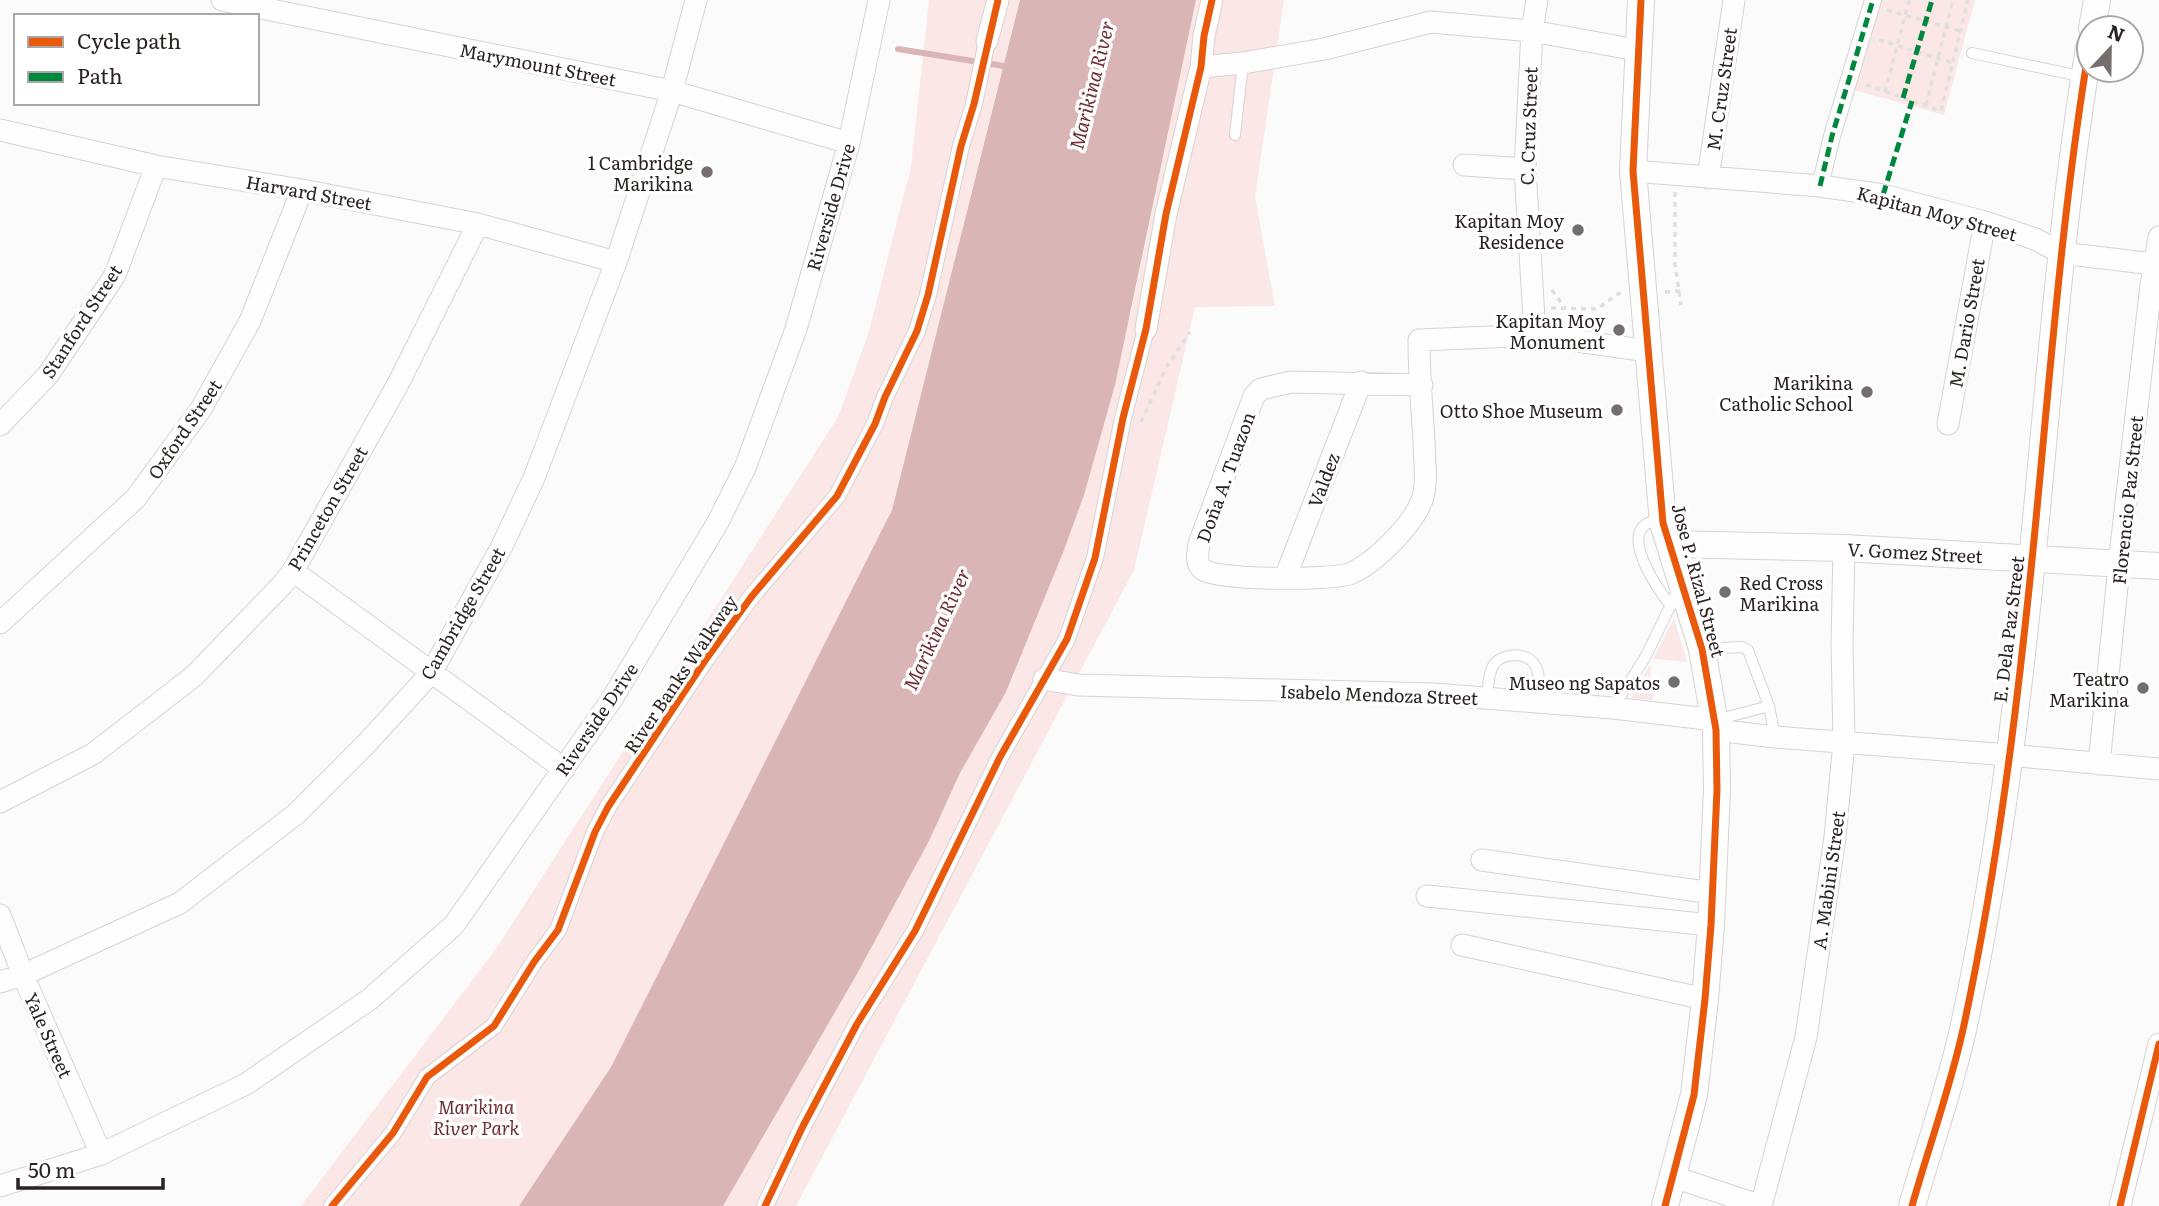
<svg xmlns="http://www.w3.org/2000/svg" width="2159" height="1206" viewBox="0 0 2159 1206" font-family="Literata,serif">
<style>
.green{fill:#fce7e7}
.water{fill:#dab5b6}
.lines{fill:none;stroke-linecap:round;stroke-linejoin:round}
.stream{stroke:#dab5b6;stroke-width:6}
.service-casing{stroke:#d8d2d2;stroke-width:12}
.pedestrian-casing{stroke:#d8d2d2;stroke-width:18}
.minor-casing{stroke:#d8d2d2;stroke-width:23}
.tertiary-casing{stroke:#d8d2d2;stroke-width:28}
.path{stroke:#e0dfdf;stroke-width:3.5;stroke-dasharray:5 5;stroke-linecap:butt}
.service{stroke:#fefefe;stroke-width:10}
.pedestrian{stroke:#fefefe;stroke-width:16}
.minor{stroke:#fefefe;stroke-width:21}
.tertiary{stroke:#fefefe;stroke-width:26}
.quiet{stroke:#00873e;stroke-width:5;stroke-dasharray:10 5;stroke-linecap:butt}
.cycleway-casing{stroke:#fff;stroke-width:11}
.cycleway{stroke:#e8590c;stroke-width:7}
.poi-dot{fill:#756e6e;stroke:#fff;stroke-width:2.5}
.labels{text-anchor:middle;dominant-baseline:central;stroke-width:7;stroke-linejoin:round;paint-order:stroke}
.street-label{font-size:18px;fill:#2d2222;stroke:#fff}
.poi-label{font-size:18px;fill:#2d2222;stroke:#fff;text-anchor:end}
.park-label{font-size:18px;font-style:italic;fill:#6d2c32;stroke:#fff}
.water-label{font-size:19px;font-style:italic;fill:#6d2b32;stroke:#fff}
</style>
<rect width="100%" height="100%" fill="#fbfbfb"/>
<path class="green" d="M929 0H1020L892 510 611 1067 519 1206H301L496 949 838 417 868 335 911 167Z
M1196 0H1284L1255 197 1275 306 1195 307 1134 570 796 1206H723L857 974 929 841 960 773 1014 674 1130 317Z
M1878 0H1975L1944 115 1851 89Z
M1674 618 1687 662 1653 659Z
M1650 665 1653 700 1632 698 1634 690Z"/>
<path class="water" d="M1020 0H1196L1115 385 1084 495 1064 550 1006 692 960 773 929 841 857 974 723 1206H519L611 1067 892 510Z"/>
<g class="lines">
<path class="stream" d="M898 49 1010 67"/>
<g class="service-casing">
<path id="service" d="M1972 53 2084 77
M1235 135 1243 63
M1661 519C1656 521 1649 521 1645 525 1624 541 1659 591 1671 606
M1702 649 1742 647 1748 650 1769 706 1716 720
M1487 698C1488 688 1488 675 1493 666 1500 653 1527 651 1535 665 1541 675 1539 691 1539 702
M1769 706 1775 737
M1613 708 1646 656 1678 590"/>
</g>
<g class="pedestrian-casing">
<path id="pedestrian" d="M1820 186 1832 136 1873 0
M332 1206 393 1133 427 1077 494 1026 534 962 558 930 595 832 608 807 704 662 752 596 837 496 875 424 885 397 917 331 928 295 961 146 974 104 987 41
M765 1206 803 1126 857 1024 915 931 1000 757 1067 639 1095 558 1123 418 1146 329"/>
</g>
<g class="minor-casing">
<path id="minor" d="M222 0 672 91 849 143
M987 41 998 0
M1201 67 1243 63 1324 49 1431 22 1532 31 1637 50
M0 130 156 166 302 190 478 224 616 262
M1464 165 1525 169
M1633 171 1820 186 1883 195 1985 222 2035 239 2061 253 2154 264
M1708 178 1734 0
M1146 329 1166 214 1201 67 1204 36 1212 0
M1535 335 1525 169 1532 31 1537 0
M1422 385 1291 382 1261 389 1254 396 1199 544C1198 552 1195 562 1202 569 1213 581 1332 580 1349 574 1373 565 1409 528 1420 505 1429 486 1424 461 1424 441 1422 408 1419 374 1419 340L1535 335 1648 351
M1948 424 1985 222
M0 425 48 375 115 275 156 166
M293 571 564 769
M1285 578 1361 382
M0 623 136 498 201 409 250 321 302 190
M1044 679 1078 685 1434 694 1613 708 1715 720
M1716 730 1775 737 2009 755 2159 769
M2099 764 2121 547 2151 285 2159 237
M0 802 93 754 194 676 282 585 293 571 398 384 478 224
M1482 860 1712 893
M1427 896 1711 925
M0 915 23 975 101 1154
M1462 945 1705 999
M0 982 23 975 180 903 296 814 367 743 431 673 502 546 534 478 616 262 672 91 696 0
M1674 1177 1761 1206 1806 1037 1835 837 1844 742 1842 643 1844 548
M0 1186 101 1154 246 1084 370 999 454 925 612 699 718 522 745 468 796 329 849 143 879 0
M2120 1206 2159 1044"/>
</g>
<g class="tertiary-casing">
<path id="tertiary" d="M1641 0 1633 171 1663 523 1702 649 1716 730 1717 790 1711 925 1705 999 1694 1095 1665 1206
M2092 28 2097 0
M1670 544 1844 548 2159 566
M1912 1206C1929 1146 1951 1086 1964 1025 1998 866 2018 702 2034 540 2050 376 2062 211 2089 48"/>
</g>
<path class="path" d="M1887 10 1960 31
M1879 40 1953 63
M1866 85 1941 111 1968 0
M1885 92 1909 0
M1926 105 1953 0
M1675 192V264L1681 305
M1552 290 1565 308
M1665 292 1680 291
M1551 308 1597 309 1622 291
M1141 422 1167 366 1190 332"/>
<use href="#service" class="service"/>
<use href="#pedestrian" class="pedestrian"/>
<use href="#minor" class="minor"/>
<use href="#tertiary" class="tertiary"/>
<path class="quiet" d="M1903 98 1932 0
M1820 186 1832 136 1873 0
M1883 195 1912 101"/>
<g class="cycleway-casing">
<path id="cycleway" d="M1641 0 1633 171 1663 523 1702 649 1716 730 1717 790 1711 925 1705 999 1694 1095 1665 1206
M332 1206 393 1133 427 1077 494 1026 534 962 558 930 595 832 608 807 704 662 752 596 837 496 875 424 885 397 917 331 928 295 961 146 974 104 998 0
M765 1206 803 1126 857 1024 915 931 1000 757 1067 639 1095 558 1123 418 1146 329 1166 214 1201 67 1204 36 1212 0
M1912 1206C1929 1146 1951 1086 1964 1025 1998 866 2018 702 2034 540 2050 376 2062 211 2089 48
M2120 1206 2159 1044"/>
</g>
<use href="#cycleway" class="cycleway"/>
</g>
<g class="poi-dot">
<circle cx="707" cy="172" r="7"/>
<circle cx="1578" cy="230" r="7"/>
<circle cx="1619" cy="330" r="7"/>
<circle cx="1867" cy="392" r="7"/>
<circle cx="1617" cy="410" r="7"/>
<circle cx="1725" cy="592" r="7"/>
<circle cx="1674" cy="682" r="7"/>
<circle cx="2143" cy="688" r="7"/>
</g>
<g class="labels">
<g class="street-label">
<text transform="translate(538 64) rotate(11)">Marymount Street</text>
<text transform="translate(1721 89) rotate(-82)">M. Cruz Street</text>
<text transform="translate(1528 126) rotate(-88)">C. Cruz Street</text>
<text transform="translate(309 192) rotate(10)">Harvard Street</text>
<text transform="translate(830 207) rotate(-74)">Riverside Drive</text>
<text transform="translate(1937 213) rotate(15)">Kapitan Moy Street</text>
<text transform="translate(81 321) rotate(-57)">Stanford Street</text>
<text transform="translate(1966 323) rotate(-80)">M. Dario Street</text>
<text transform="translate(184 429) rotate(-56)">Oxford Street</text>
<text transform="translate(1225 477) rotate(-70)">Doña A. Tuazon</text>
<text transform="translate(1323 480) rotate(-69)">Valdez</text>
<text transform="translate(2127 500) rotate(-84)">Florencio Paz Street</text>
<text transform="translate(327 508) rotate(-60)">Princeton Street</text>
<text transform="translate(1915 552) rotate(3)">V. Gomez Street</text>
<text transform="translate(1699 580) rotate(75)">Jose P. Rizal Street</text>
<text transform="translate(462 613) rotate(-60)">Cambridge Street</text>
<text transform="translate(2008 629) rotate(-83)">E. Dela Paz Street</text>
<text transform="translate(680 674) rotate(-56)">River Banks Walkway</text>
<text transform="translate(1379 694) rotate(2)">Isabelo Mendoza Street</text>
<text transform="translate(596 719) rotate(-56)">Riverside Drive</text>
<text transform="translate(1828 880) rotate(-82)">A. Mabini Street</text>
<text transform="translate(49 1035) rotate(66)">Yale Street</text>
</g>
<g class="poi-label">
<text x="693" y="162">1 Cambridge<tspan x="693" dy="21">Marikina</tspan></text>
<text x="1564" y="220">Kapitan Moy<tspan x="1564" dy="21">Residence</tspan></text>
<text x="1605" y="320">Kapitan Moy<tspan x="1605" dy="21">Monument</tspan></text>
<text x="1853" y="382">Marikina<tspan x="1853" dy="21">Catholic School</tspan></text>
<text x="1603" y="410">Otto Shoe Museum</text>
<text x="1739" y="582" text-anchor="start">Red Cross<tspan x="1739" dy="21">Marikina</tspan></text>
<text x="2129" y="678">Teatro<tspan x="2129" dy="21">Marikina</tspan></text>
<text x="1660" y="682">Museo ng Sapatos</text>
</g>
<g class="park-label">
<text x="476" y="1106">Marikina<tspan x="476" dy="21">River Park</tspan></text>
</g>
<g class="water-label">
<text transform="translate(1091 85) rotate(-76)">Marikina River</text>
<text transform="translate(936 629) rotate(-65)">Marikina River</text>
</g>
</g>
<rect x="14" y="14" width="245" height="91" fill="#ffffff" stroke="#aba7a7" stroke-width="2"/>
<rect x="28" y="37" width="35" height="10" fill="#e8590c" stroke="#aba7a7" stroke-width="2"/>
<text x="77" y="49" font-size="21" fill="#2d2222">Cycle path</text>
<rect x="28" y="72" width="35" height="10" fill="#00873e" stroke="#aba7a7" stroke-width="2"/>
<text x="77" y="84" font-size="21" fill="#2d2222">Path</text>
<g transform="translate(2110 49) rotate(22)"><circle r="33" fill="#ffffff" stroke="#aba7a7" stroke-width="2"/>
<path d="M0-5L12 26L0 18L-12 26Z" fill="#756e6e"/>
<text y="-10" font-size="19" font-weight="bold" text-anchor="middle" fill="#2d2222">N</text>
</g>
<path d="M18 1178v10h145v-10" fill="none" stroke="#2d2222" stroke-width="3.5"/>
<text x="28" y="1178" font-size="21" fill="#2d2222" stroke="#ffffff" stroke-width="5" paint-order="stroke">50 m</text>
</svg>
